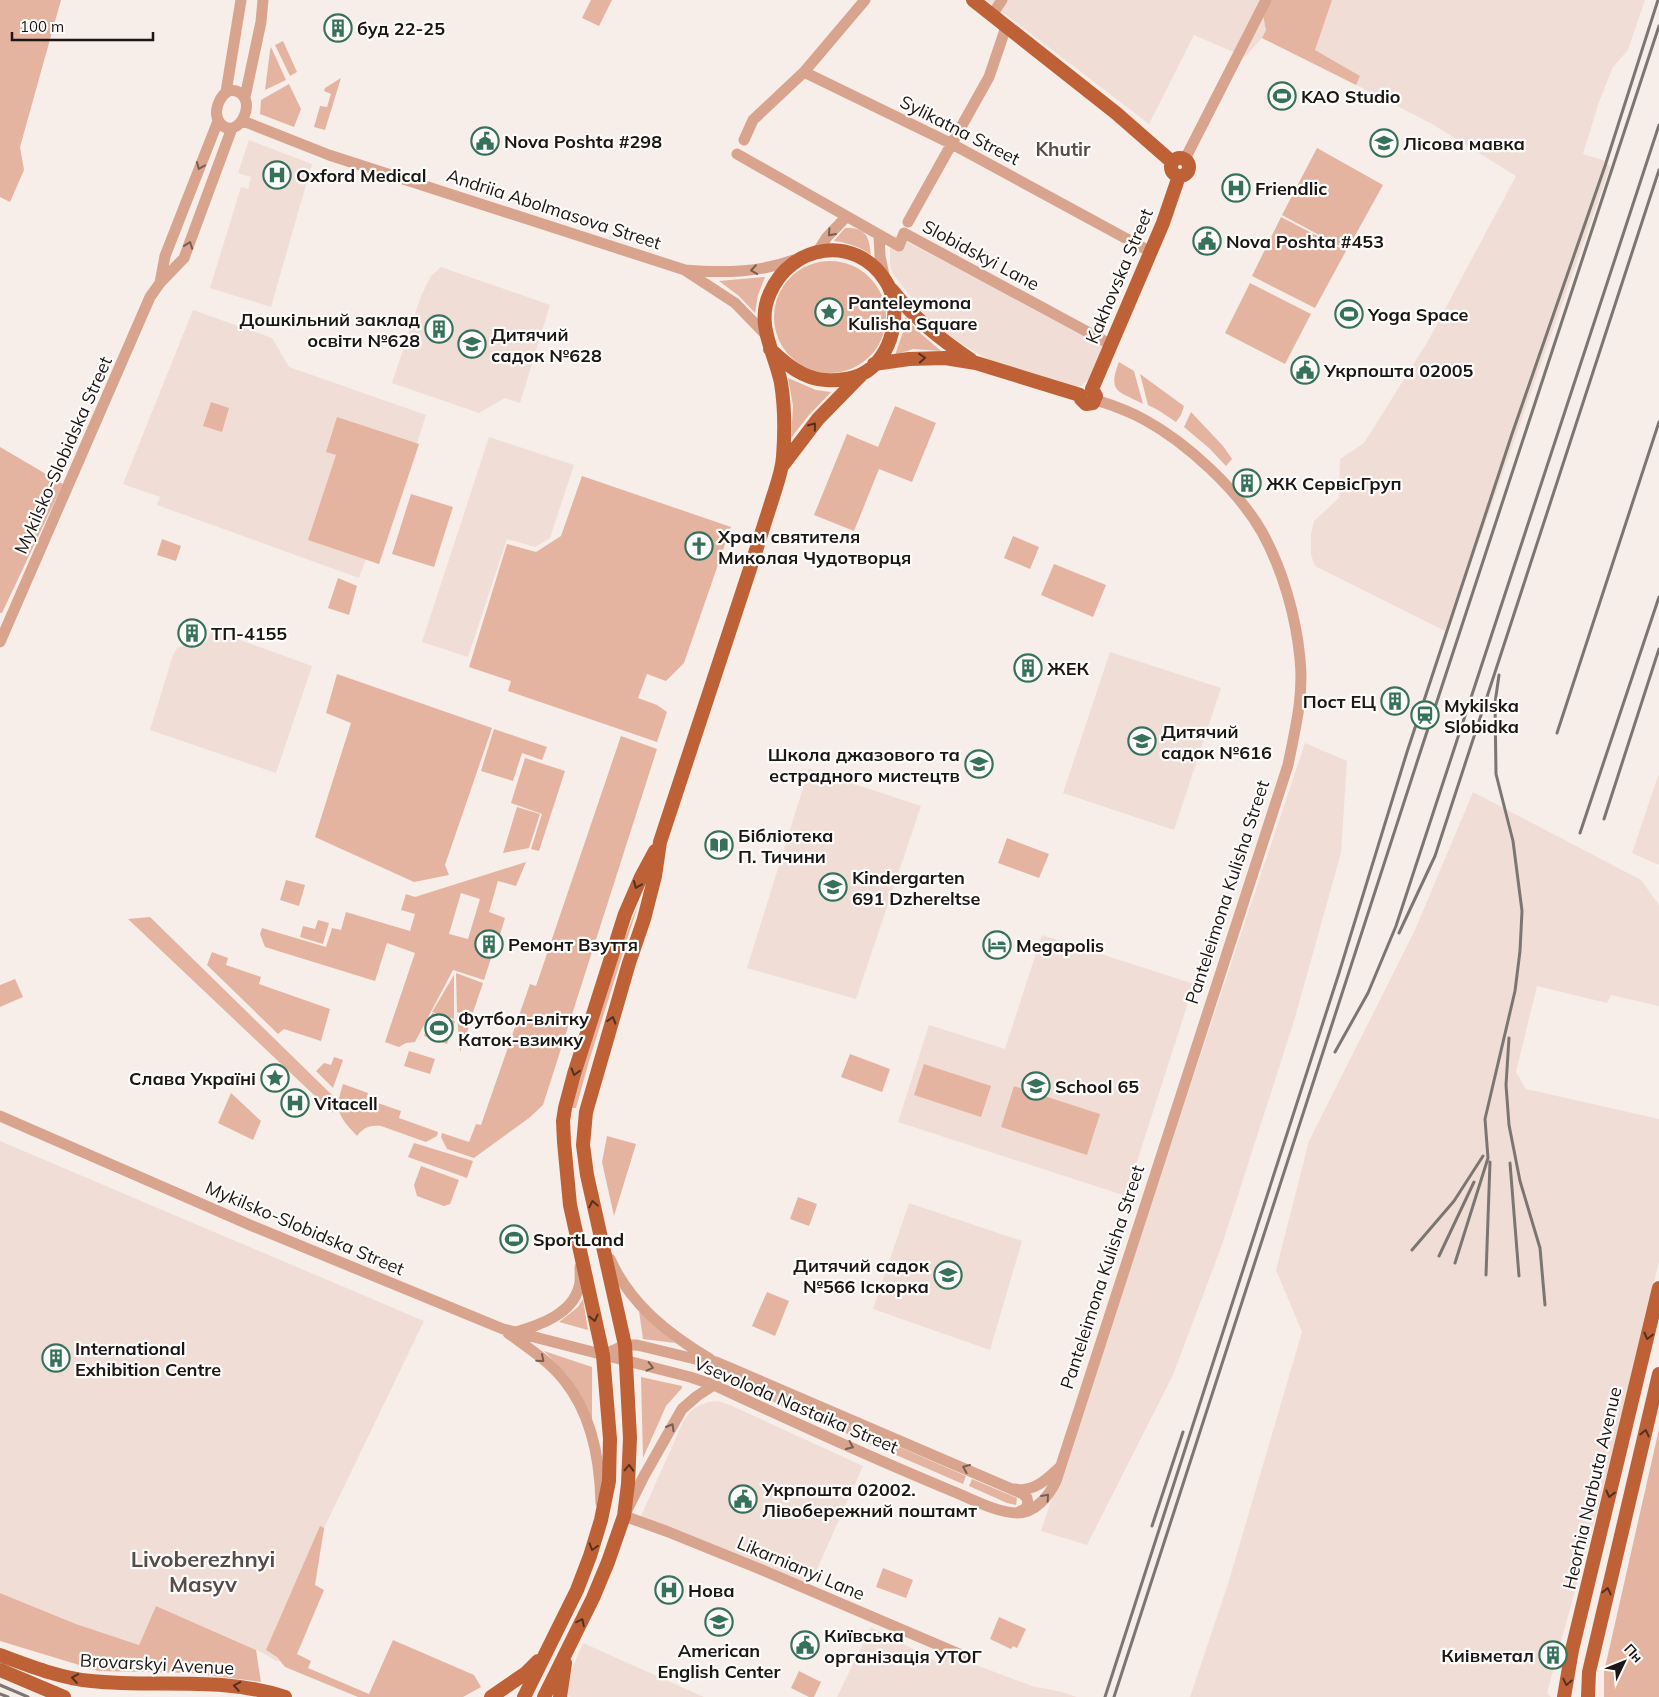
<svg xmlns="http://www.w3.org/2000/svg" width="1659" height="1697" viewBox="0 0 1659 1697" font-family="Mulish,sans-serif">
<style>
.built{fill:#f0ded6}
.green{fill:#e5b4a0;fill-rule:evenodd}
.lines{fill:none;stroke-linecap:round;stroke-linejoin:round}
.minor{stroke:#d9a48e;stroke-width:11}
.major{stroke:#be6136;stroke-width:14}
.rail{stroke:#7c7673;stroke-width:3}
.oneway{stroke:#7a5e52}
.oneway2{stroke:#533121}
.labels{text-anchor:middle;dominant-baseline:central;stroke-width:4.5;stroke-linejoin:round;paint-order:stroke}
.poi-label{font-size:18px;font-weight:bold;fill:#1a1715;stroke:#fefcfb;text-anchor:start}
.street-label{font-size:18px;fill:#1a1715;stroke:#fefcfb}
.neighbourhood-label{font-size:19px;font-weight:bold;fill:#564d4a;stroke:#fefcfb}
.district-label{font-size:22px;font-weight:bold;fill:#564d4a;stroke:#fefcfb}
</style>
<rect width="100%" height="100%" fill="#f7ede9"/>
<path class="built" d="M987 0H1645L1628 50 1613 67 1599 102 1583 154 1606 161 1610 167 1447 632 1315 566 1311 555V534L1314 521 1339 498 1340 459 1364 443 1428 341 1516 176 1432 124 1339 76 1262 38 1245 57 1194 35 1149 124Z
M249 140 312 164 271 307 210 288 241 187 248 189 251 177 238 173Z
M894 235 1104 345 1091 377 1081 386 1073 388 991 361 950 337 932 324 893 274 890 264V249Z
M441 267 550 305 520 403 505 398 479 413 392 383 421 296 431 276Z
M193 310 272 338 289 367 426 415 379 564 366 559 359 578 157 505 160 497 123 484Z
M489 437 574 465 550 538 535 547 507 539 468 657 422 642Z
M212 630 312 666 276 773 150 730 173 655 178 647 185 646 196 649 208 639Z
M1110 652 1221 688 1174 830 1063 793Z
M1305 743 1347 761 1341 853 1294 1021 1222 1245 1173 1375 1087 1545 1041 1531Z
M809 769 921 806 856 999 747 968Z
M1659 773V865L1632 853Z
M1473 792 1641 880 1659 905V1006L1611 995 1607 1003 1537 986 1516 1072 1526 1089 1659 1119V1261L1629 1388 1601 1496 1547 1693 1551 1697H1190L1228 1584 1302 1332 1276 1270 1309 1141 1415 930Z
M1042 935 1194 984 1126 1196 898 1122 929 1025 1005 1049Z
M0 1141 424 1321 325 1526 314 1585 284 1661H276L263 1653 156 1606 139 1645 76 1624 0 1593Z
M909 1203 1022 1241 990 1350 873 1309Z
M718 1401 730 1405 863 1466 806 1594 637 1525 684 1420 691 1411 698 1406 708 1402Z
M871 1627 941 1664 946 1654 1032 1686 1062 1692 1077 1697H837Z
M583 1643 704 1697H571L568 1696 567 1688 570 1673Z"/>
<path class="green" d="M0 0H61L20 147 24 170 10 202 0 197Z
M591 0H612L599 26 582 18Z
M1271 0H1332L1315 50 1360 76 1356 85 1262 38 1266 30 1263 15Z
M283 41 297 72 290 76 275 45Z
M271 47 286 80 265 90 270 51Z
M341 78 325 130 314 127 320 106 327 107 331 94 324 91 325 88Z
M289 84 301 109 294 127 260 114 261 100Z
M1317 148 1383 185 1347 250 1282 215Z
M1281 217 1346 251 1315 308 1252 276Z
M845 228C866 227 869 236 871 255 859 246 848 243 834 241Z
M774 317a56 56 0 1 1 112 0a56 56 0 1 1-112 0Z
M765 277 758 295 755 313 739 296 719 281Z
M1250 283 1311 314 1285 364 1225 333Z
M905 317 920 333 941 351 913 349 895 355 904 329Z
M1119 362 1134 371 1143 404C1119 391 1107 393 1119 362Z
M1140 374 1184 406 1181 415 1176 422 1158 410 1148 405Z
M788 378 816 390 831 392 809 415 791 438 793 406Z
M211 402 229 408 222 432 203 426Z
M895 406 936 423 912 482 879 469 854 531 814 515 847 434 878 447Z
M1191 412 1223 446 1232 459 1226 466 1209 448 1184 427Z
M337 417 419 444 379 564 308 540 336 455 326 452Z
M0 447 63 484 2 613H0Z
M582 476 731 527 684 663 666 681 647 674 638 698 657 705 667 712 657 742 508 691 511 681 469 667 507 544 536 552 561 536Z
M411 494 453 507 434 567 392 554Z
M1013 536 1039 547 1030 569 1004 558Z
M162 539 181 546 176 561 157 555Z
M1054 564 1106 585 1093 617 1041 595Z
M338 578 357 586 349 615 328 608Z
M337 674 492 728 445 865 449 875 414 882 315 837 351 723 326 713Z
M494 729 547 747 542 760 522 753 513 781 481 771Z
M621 736 657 749 543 1105 529 1118 474 1158 447 1149 441 1137 442 1133 469 1142 476 1124 481 1125 530 984 536 986Z
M525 758 565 771 539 851 531 849 542 814 511 803Z
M517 807 540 814 529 848 503 853Z
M1007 838 1049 854 1039 878 998 863Z
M526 862 516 886 498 881 489 912 505 918 499 938 485 934 480 951 492 955 484 980 453 970 415 1042 406 1043 399 1047 385 1042 415 953 387 943 375 981 265 947 260 934 262 928 326 947 332 928 341 930 346 912 410 931 415 914 401 910 406 894 415 897ZM461 893 480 899 468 939 449 934Z
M286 880 305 885 299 906 280 900Z
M638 905 589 1061 576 1108H572L575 1088 612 969Z
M150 917 333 1096V1113L128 919Z
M318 920 329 923 323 944 300 937 303 926 315 929Z
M212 952 228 958 226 965 261 977 259 984 330 1009 321 1041 284 1029 278 1034 207 965Z
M456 973 483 983 471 1018 457 1012Z
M454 975V1019L432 1012Z
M15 979 23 997 0 1007V985Z
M432 1013 455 1021 447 1044 424 1036Z
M457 1015 471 1021 460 1052Z
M409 1051 435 1059 430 1074 404 1066Z
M850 1054 890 1069 882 1092 841 1077Z
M334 1057 343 1060 333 1088 316 1071 324 1063 331 1065Z
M924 1064 991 1086 981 1117 914 1095Z
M343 1084 368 1093 366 1099 401 1111 399 1118 438 1132 437 1136 426 1142 381 1126C370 1125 364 1127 357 1136 339 1117 334 1111 343 1084Z
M1014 1086 1100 1114 1087 1155 1001 1127Z
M231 1093 261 1121 253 1140 218 1123Z
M607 1136 636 1144 614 1216 602 1162Z
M414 1143 473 1161 467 1178 408 1157Z
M421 1166 459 1180 450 1204 444 1206 417 1196 414 1185Z
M798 1197 817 1204 809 1226 790 1219Z
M767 1292 789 1301 775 1336 752 1326Z
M583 1299 588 1330 559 1322 578 1307Z
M639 1311 675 1343 643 1339Z
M544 1351 592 1367V1428L581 1398 568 1376Z
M727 1375 748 1381 966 1476 963 1484 725 1381Z
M641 1377 682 1386V1388L666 1406 643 1458Z
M1659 1429V1697H1604V1672Z
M972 1479 1017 1498 1016 1505 1007 1503 969 1486Z
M320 1526 324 1528 315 1585 324 1590 297 1654 311 1661 308 1668 369 1694 393 1640 474 1675 481 1687 463 1697H358L285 1667 277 1657 266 1650Z
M883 1568 913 1580 906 1598 876 1587Z
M0 1593 76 1624 139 1645 156 1606 256 1650 261 1682 191 1673 99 1671 0 1641Z
M999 1617 1026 1629 1017 1648 1013 1646 1011 1649 990 1639Z
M799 1671 821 1682 814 1697H809L791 1688Z"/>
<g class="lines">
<path class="minor" d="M992 15 1002 0
M804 72 952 144 1151 252
M231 90C263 93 238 145 220 123 212 113 219 94 231 90Z
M226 92 241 0
M245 97 261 22 263 0
M243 121 329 155 685 270C722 273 758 273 794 260
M744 140 753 120 804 72 865 0
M737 154 899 246 904 233 1110 344
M1185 159 1266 0
M908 222 989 77 1006 27
M879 235 880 256 885 280
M818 251 827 237 846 217
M686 271 735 303 766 335
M160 283 165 256 218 121
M0 642 150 297 160 283 184 258 232 128
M0 1116 250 1225 503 1329 690 1377 714 1385C793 1422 872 1458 952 1491 970 1498 997 1513 1017 1513 1035 1513 1049 1496 1056 1481L1288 765C1295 730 1304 695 1300 659 1296 617 1283 570 1262 532 1238 490 1187 443 1145 420 1129 411 1112 405 1096 400
M610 1259C630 1304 668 1334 710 1359
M516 1332C540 1325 572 1314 579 1287 581 1281 580 1274 580 1267
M508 1333C527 1347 549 1361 564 1380 591 1413 600 1461 601 1503
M603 1355 625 1345H637L695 1359 716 1362 728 1367 1023 1494 1027 1498 1028 1504 1025 1509 1019 1512
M714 1385 697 1396 682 1409 644 1476 624 1516 666 1531 760 1569 964 1656
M1015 1489C1034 1493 1048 1478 1061 1466"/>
<path class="major" d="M973 0 1116 113 1172 162
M1171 167a9 9 0 1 1 18 0a9 9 0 1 1-18 0Z
M892 290C916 320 939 338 971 360
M874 364 909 359 945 358 976 363 1080 395
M1092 389 1163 223 1179 176
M1080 395 1081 399 1086 404 1093 403 1096 396 1092 389
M783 465 818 419 861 375
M0 1655C30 1666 60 1678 91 1681 156 1688 222 1676 285 1697
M0 1670 64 1697
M491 1697 526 1673 538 1661
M524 1697 577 1590 590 1556 601 1520 609 1481 610 1439 603 1355 570 1205 564 1142 563 1121 565 1108 574 1074 625 914 641 877 655 851
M544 1697 593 1598 608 1562 624 1516 628 1484 630 1438 625 1345 587 1175 583 1145 586 1112 629 963 644 919 655 876 660 842C688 755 717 668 746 581 755 554 764 525 773 497 777 484 782 471 783 457 785 432 785 408 781 383 775 352 755 325 770 293 791 244 855 234 885 280 904 307 893 359 862 374 852 379 837 381 826 380 803 379 786 364 770 349
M560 1697 565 1663
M1564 1697 1572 1650 1659 1288
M1588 1697 1589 1672 1659 1374"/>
<path class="rail" d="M1557 733 1659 422
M1604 819 1659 649
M1580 833 1659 597
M1399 933 1435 856 1659 170
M1509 1038 1506 1085 1509 1125 1520 1181 1540 1248 1545 1305
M1335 1052 1368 993 1396 926 1659 125
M1510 1163 1519 1276
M1412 1250 1454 1201 1483 1156
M1439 1256 1474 1182
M1455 1263 1488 1158 1485 1119 1515 991 1520 951 1522 911 1513 841 1496 774 1495 703 1499 675
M1486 1275 1490 1162
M1152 1526 1183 1432
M0 1685 28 1697
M0 1694 8 1697
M1105 1697 1339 973 1407 752 1512 434 1605 166 1658 0
M1114 1697 1419 756 1659 26"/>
</g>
<defs><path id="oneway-chevron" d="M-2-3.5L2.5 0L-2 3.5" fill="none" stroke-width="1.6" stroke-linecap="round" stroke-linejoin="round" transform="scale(1.25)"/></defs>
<g class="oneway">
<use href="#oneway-chevron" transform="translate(200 166) rotate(112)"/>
<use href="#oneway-chevron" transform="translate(831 233) rotate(132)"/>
<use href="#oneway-chevron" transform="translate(189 245) rotate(-70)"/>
<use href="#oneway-chevron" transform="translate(754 270) rotate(172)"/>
<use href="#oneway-chevron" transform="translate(541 1359) rotate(41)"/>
<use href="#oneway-chevron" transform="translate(650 1367) rotate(14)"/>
<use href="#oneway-chevron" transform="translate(671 1427) rotate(-60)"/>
<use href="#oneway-chevron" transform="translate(850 1446) rotate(24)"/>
<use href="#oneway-chevron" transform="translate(966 1468) rotate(-157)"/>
<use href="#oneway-chevron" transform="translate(1046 1497) rotate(-48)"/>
</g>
<g class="oneway2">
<use href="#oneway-chevron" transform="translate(922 358) rotate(-4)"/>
<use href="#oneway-chevron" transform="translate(813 426) rotate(-51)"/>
<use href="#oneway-chevron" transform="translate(637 885) rotate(113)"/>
<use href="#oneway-chevron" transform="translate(612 1020) rotate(-73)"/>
<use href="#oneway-chevron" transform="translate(575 1072) rotate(106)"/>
<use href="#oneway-chevron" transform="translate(593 1204) rotate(-102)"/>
<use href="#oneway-chevron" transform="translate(594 1318) rotate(77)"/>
<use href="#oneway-chevron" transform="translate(1648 1336) rotate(104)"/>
<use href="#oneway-chevron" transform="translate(1645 1433) rotate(-77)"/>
<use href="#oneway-chevron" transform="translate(629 1468) rotate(-88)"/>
<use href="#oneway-chevron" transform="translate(1610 1494) rotate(104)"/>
<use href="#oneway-chevron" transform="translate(593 1547) rotate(107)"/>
<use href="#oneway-chevron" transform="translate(1607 1591) rotate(-77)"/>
<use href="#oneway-chevron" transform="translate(581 1622) rotate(-64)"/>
<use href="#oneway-chevron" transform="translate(75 1678) rotate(-171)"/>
<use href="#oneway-chevron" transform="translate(1567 1682) rotate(102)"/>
<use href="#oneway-chevron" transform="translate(237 1686) rotate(-170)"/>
</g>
<defs>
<g id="building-ring" transform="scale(1.4375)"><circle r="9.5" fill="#fefcfb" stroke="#35715b" stroke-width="1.5"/><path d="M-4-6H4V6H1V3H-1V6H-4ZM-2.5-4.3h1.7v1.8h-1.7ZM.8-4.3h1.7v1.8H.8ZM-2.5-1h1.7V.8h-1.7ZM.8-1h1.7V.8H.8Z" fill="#35715b"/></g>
<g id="stadium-ring" transform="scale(1.4375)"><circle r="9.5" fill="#fefcfb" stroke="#35715b" stroke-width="1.5"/><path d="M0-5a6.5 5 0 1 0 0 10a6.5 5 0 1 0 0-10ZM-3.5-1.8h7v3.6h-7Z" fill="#35715b"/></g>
<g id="civic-ring" transform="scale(1.4375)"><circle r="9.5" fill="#fefcfb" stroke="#35715b" stroke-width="1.5"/><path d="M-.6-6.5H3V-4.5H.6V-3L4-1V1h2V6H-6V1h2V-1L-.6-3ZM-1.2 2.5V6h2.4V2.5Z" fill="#35715b"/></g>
<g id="school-ring" transform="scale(1.4375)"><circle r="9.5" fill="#fefcfb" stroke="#35715b" stroke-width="1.5"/><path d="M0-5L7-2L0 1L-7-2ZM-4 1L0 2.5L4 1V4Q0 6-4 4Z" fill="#35715b"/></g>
<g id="hospital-ring" transform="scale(1.4375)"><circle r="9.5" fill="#fefcfb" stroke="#35715b" stroke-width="1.5"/><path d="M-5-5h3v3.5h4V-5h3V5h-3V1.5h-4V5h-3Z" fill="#35715b"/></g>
<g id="sight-ring" transform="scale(1.4375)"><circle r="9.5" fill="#fefcfb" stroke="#35715b" stroke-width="1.5"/><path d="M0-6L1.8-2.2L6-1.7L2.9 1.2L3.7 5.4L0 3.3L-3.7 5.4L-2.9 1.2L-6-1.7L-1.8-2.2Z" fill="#35715b"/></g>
<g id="church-ring" transform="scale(1.4375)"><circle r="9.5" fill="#fefcfb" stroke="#35715b" stroke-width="1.5"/><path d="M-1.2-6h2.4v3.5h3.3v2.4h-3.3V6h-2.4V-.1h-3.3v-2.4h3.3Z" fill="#35715b"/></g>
<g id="station-ring" transform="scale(1.4375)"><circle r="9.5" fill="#fefcfb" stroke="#35715b" stroke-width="1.5"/><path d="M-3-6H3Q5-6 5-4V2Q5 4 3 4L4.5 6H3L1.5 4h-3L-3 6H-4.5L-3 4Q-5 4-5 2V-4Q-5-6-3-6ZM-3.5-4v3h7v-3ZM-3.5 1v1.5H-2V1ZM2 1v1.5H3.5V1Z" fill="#35715b"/></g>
<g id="library-ring" transform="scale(1.4375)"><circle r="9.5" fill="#fefcfb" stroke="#35715b" stroke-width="1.5"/><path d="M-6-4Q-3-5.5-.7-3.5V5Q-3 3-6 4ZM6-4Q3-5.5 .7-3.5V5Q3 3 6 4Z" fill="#35715b"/></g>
<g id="hotel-ring" transform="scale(1.4375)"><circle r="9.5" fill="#fefcfb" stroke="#35715b" stroke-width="1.5"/><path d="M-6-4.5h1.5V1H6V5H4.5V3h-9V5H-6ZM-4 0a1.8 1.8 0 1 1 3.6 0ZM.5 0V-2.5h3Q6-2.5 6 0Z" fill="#35715b"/></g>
</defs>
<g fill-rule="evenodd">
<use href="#building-ring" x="338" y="28"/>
<use href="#stadium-ring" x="1282" y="96"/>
<use href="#civic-ring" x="485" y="141"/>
<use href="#school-ring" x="1384" y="143"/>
<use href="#hospital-ring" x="277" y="175"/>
<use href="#hospital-ring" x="1236" y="188"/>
<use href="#civic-ring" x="1207" y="241"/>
<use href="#sight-ring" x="829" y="312"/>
<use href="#stadium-ring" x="1349" y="314"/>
<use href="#building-ring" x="439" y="329"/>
<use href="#school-ring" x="472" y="344"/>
<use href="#civic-ring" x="1305" y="370"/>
<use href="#building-ring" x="1247" y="483"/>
<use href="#church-ring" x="699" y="546"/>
<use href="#building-ring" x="192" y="633"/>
<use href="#building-ring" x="1028" y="668"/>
<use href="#building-ring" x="1395" y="701"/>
<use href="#station-ring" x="1425" y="715"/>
<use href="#school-ring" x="1142" y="741"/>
<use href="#school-ring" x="979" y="764"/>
<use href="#library-ring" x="719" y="845"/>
<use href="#school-ring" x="833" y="887"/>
<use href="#building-ring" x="489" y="944"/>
<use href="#hotel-ring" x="997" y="945"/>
<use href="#stadium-ring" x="439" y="1028"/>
<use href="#sight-ring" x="275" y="1078"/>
<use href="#school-ring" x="1036" y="1086"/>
<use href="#hospital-ring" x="295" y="1103"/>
<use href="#stadium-ring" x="514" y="1239"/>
<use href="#school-ring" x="948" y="1275"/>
<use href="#building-ring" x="56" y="1358"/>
<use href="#civic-ring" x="743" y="1499"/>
<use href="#hospital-ring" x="669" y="1590"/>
<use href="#school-ring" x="719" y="1622"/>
<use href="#civic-ring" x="805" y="1645"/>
<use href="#building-ring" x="1553" y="1655"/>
</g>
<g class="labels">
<g class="poi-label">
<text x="357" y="28">буд 22-25</text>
<text x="1301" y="96">KAO Studio</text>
<text x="504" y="141">Nova Poshta #298</text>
<text x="1403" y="143">Лісова мавка</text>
<text x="296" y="175">Oxford Medical</text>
<text x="1255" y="188">Friendlic</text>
<text x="1226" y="241">Nova Poshta #453</text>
<text x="848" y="302">Panteleymona<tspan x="848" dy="21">Kulisha Square</tspan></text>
<text x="1368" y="314">Yoga Space</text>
<text x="420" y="319" text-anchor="end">Дошкільний заклад<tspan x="420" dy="21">освіти №628</tspan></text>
<text x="491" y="334">Дитячий<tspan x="491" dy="21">садок №628</tspan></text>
<text x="1324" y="370">Укрпошта 02005</text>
<text x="1266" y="483">ЖК СервісГруп</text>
<text x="718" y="536">Храм святителя<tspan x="718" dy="21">Миколая Чудотворця</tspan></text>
<text x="211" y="633">ТП-4155</text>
<text x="1047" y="668">ЖЕК</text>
<text x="1376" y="701" text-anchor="end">Пост ЕЦ</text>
<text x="1444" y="705">Mykilska<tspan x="1444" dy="21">Slobidka</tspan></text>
<text x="1161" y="731">Дитячий<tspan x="1161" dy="21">садок №616</tspan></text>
<text x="960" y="754" text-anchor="end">Школа джазового та<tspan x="960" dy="21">естрадного мистецтв</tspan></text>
<text x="738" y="835">Бібліотека<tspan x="738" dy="21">П. Тичини</tspan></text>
<text x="852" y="877">Kindergarten<tspan x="852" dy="21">691 Dzhereltse</tspan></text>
<text x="508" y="944">Ремонт Взуття</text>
<text x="1016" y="945">Megapolis</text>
<text x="458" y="1018">Футбол-влітку<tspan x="458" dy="21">Каток-взимку</tspan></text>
<text x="256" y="1078" text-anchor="end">Слава Україні</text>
<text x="1055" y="1086">School 65</text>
<text x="314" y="1103">Vitacell</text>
<text x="533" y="1239">SportLand</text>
<text x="929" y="1265" text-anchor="end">Дитячий садок<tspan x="929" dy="21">№566 Іскорка</tspan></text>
<text x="75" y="1348">International<tspan x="75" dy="21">Exhibition Centre</tspan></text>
<text x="762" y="1489">Укрпошта 02002.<tspan x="762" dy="21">Лівобережний поштамт</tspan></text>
<text x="688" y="1590">Нова</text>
<text x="824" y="1635">Київська<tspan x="824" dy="21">організація УТОГ</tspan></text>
<text x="719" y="1650" text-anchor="middle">American<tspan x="719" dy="21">English Center</tspan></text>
<text x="1534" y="1655" text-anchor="end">Киівметал</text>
</g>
<g class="street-label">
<text transform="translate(960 130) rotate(27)">Sylikatna Street</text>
<text transform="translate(554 209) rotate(18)">Andriia Abolmasova Street</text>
<text transform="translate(981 255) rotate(28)">Slobidskyi Lane</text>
<text transform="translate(1119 276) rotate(-67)">Kakhovska Street</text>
<text transform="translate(63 455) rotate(-66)">Mykilsko-Slobidska Street</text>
<text transform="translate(1227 892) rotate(-72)">Panteleimona Kulisha Street</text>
<text transform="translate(305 1228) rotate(23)">Mykilsko-Slobidska Street</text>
<text transform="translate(1102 1277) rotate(-72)">Panteleimona Kulisha Street</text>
<text transform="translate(796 1405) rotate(23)">Vsevoloda Nastaika Street</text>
<text transform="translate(1592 1488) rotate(-77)">Heorhia Narbuta Avenue</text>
<text transform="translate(801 1568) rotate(23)">Likarnianyi Lane</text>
<text transform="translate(157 1664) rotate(3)">Brovarskyi Avenue</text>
</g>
<g class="neighbourhood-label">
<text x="1063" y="149">Khutir</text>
</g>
<g class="district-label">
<text x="203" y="1559">Livoberezhnyi<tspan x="203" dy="25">Masyv</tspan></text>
</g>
</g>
<g transform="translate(1624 1662) rotate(47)" stroke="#fefcfb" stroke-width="4" paint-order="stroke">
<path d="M0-4L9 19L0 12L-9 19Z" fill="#1a1715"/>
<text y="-8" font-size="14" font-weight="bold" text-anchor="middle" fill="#1a1715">Пн</text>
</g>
<path d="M12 32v8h141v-8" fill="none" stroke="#1a1715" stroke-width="2.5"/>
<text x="20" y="32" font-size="15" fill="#1a1715" stroke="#fefcfb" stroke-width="4" paint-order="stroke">100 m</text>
</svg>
